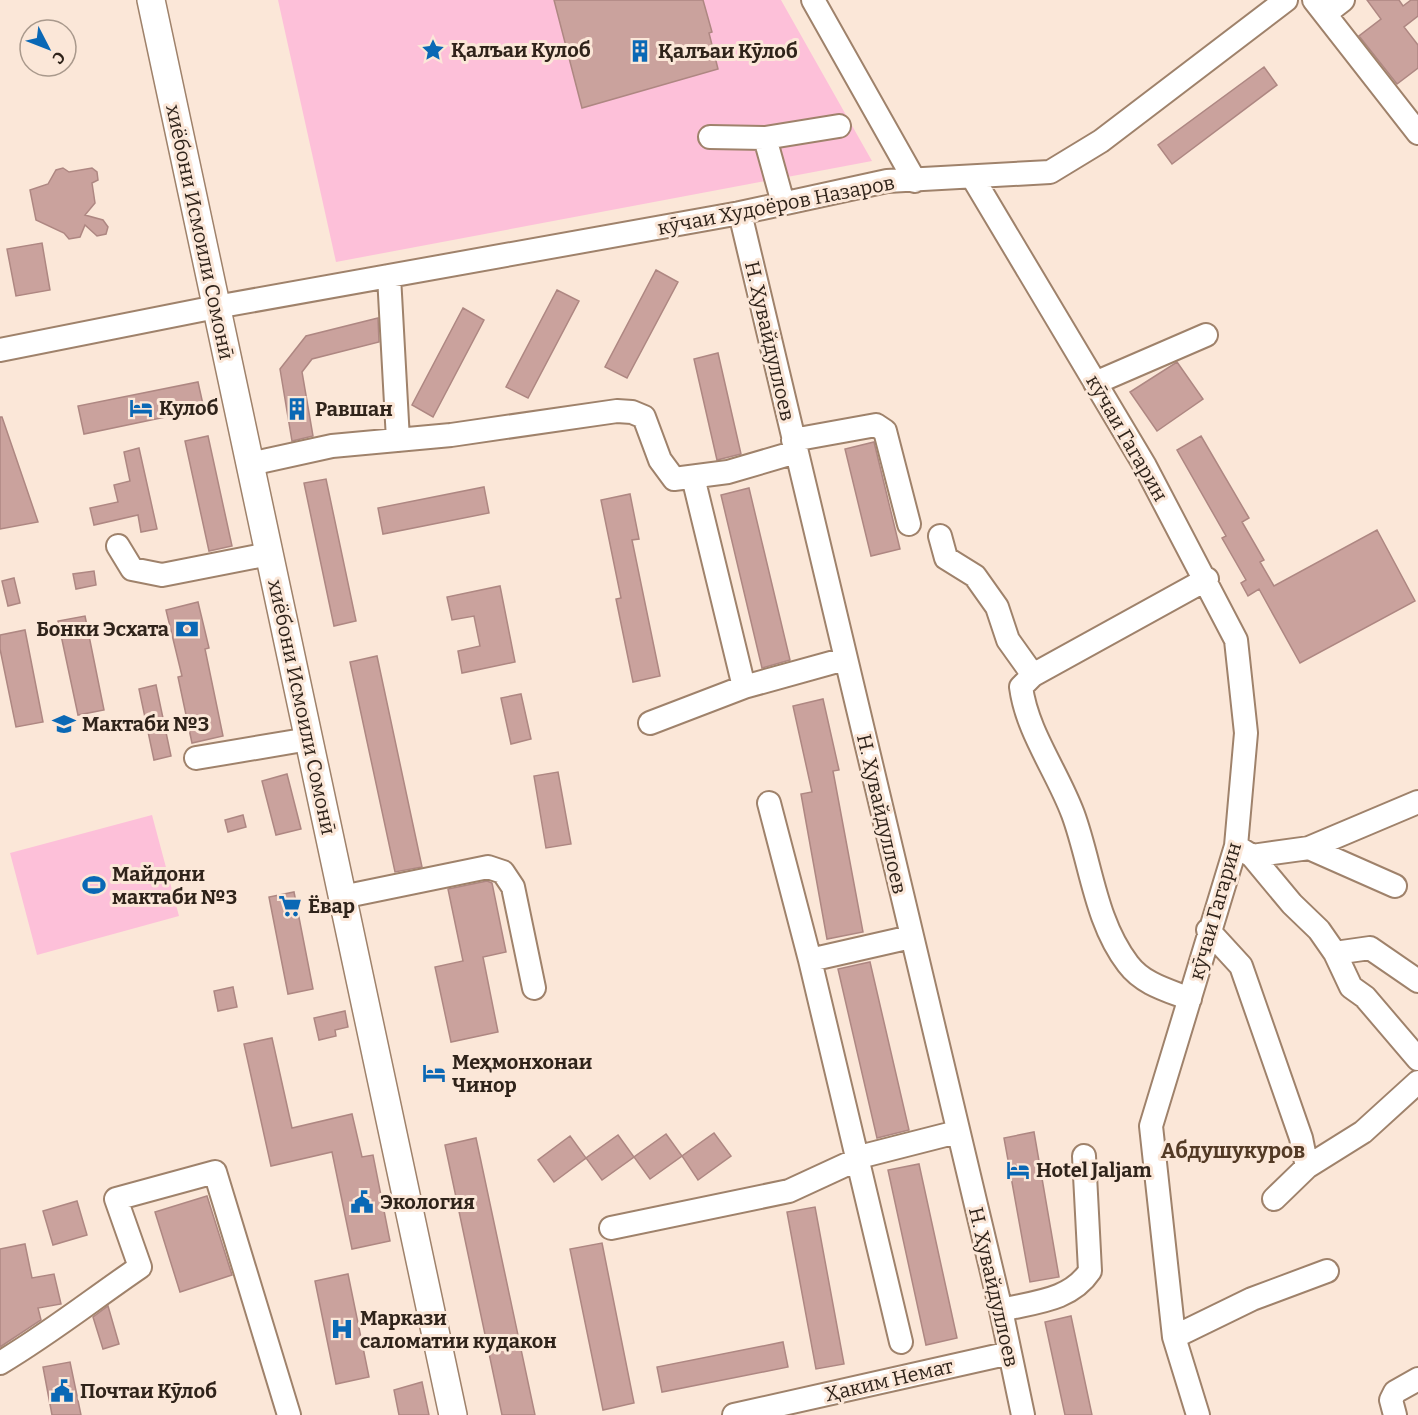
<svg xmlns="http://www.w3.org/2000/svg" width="1418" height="1415" viewBox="0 0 1418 1415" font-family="Bitter,serif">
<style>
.green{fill:#fdc0d9}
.building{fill:#caa29d;stroke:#ae8782;stroke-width:1.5}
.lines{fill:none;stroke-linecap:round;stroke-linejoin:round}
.minor-casing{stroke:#9f826b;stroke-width:26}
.major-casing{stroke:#9f826b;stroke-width:30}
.minor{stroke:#fff;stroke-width:22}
.major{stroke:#fff;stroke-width:27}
.labels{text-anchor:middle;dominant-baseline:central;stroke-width:6;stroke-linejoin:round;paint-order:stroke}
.poi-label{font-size:20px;font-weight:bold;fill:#2f231a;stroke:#fbe7d8;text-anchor:start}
.street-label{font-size:20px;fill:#2f231a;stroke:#fbe7d8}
.neighbourhood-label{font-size:21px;font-weight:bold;fill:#533a25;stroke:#fbe7d8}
</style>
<rect width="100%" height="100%" fill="#fbe7d8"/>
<path class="green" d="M278 0H781L872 161 336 262Z
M152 815 179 916 37 955 10 853Z"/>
<path class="building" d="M554 0H703L712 32 709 33 718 69 582 108Z
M1367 0H1399L1403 6 1411 0H1418V16L1404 27 1418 45V68L1397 84 1359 36 1381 19Z
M1264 67 1277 85 1172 164 1158 145Z
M63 168 69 172 92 168 97 172 98 180 92 183 95 203 85 215 103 220 108 227 106 234 97 236 85 225 80 237 69 239 64 233 36 220 30 190 48 184 56 170Z
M42 243 50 290 16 296 7 249Z
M656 270 678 282 627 378 605 367Z
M557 290 579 301 528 398 506 387Z
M463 308 484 320 433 417 412 405Z
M378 318 379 342 312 359 302 372 313 436 292 441 280 369 306 336Z
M718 353 741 454 717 460 694 359Z
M1177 362 1203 399 1157 431 1130 392Z
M198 382 204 409 84 434 78 406Z
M0 417H2L38 522 0 529Z
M208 436 232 546 209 551 185 441Z
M1201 436 1249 518 1242 522 1264 560 1260 562 1274 586 1377 530 1415 601 1300 663 1259 589 1248 596 1241 583 1246 580 1222 538 1226 536 1177 450Z
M874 442 900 549 871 556 845 449Z
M139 448 157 529 141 532 138 515 94 525 90 508 118 502 114 485 130 481 124 452Z
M326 479 356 621 334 626 304 483Z
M484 487 489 513 383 534 378 508Z
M749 488 790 660 762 668 721 495Z
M630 494 639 539 632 540 660 676 633 682 616 599 621 598 601 500Z
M94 571 96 585 76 589 73 574Z
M14 578 20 603 8 606 2 581Z
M500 586 515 662 462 673 458 651 480 646 474 616 452 620 447 597Z
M198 602 209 648 205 649 223 736 192 743 178 677 182 676 166 610Z
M85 616 104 710 78 715 58 621Z
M25 630 43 722 16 727 0 649V635Z
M377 656 422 867 395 872 350 662Z
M156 685 171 756 154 760 139 689Z
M521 694 531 739 511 744 501 698Z
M823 699 839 770 833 771 863 932 827 939 801 794 812 792 793 706Z
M558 772 571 844 546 848 534 776Z
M287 774 301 829 276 835 262 781Z
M243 815 246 827 228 832 225 820Z
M487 881 492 883 506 952 483 957 498 1032 451 1042 435 967 463 961 448 889Z
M294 892 313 989 288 994 269 897Z
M870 962 909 1130 877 1138 838 969Z
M233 987 237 1007 218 1011 214 991Z
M345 1011 348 1027 335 1030 336 1036 319 1040 314 1018Z
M272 1038 292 1128 352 1114 362 1157 373 1155 390 1241 352 1249 332 1152 271 1166 244 1044Z
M1034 1132 1059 1277 1030 1282 1004 1138Z
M714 1133 731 1156 698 1180 682 1156Z
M666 1134 682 1156 650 1179 634 1157Z
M618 1135 634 1157 602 1180 586 1158Z
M570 1136 586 1158 554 1182 538 1160Z
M476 1138 535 1415H502L445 1145Z
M919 1164 957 1338 926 1345 888 1170Z
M207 1196 232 1275 180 1292 155 1212Z
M77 1201 87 1235 53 1245 43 1211Z
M815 1207 844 1364 816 1369 787 1212Z
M602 1243 634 1403 603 1410 570 1249Z
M25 1244 32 1278 54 1274 61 1304 38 1308 41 1320 0 1347V1249Z
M348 1274 369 1377 336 1384 315 1281Z
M108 1306 119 1344 103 1349 93 1317Z
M1071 1316 1092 1415H1065L1045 1322Z
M783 1342 788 1367 662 1392 657 1367Z
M70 1362 81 1415H52L43 1367Z
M422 1382 429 1415H399L394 1390Z"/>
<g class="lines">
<g class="minor-casing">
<path id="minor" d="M813 0 915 181
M1314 0 1418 133
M1325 14 1343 0
M710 137 765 138 783 203
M765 138 839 126
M973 178 1145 466 1236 640 1246 733 1236 846 1151 1126 1174 1337 1198 1415
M740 213 1001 1310 1023 1415
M389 276 398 440
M0 350 216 307 740 213 887 181 1050 172 1101 141 1286 0
M1095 383 1206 335
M793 440 876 425 885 431 909 524
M250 464 332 446 451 435 617 411 632 412 644 417 660 460 674 479 728 472 796 452
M693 477 744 687
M940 536 946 558 975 576 997 607 1008 640 1033 675
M118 546 132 569 162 575 269 554
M650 723 744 687 845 659
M196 758 309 739
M769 803 810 960 901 1342
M1236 846 1252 856 1292 904 1319 930 1335 953 1351 987 1365 997 1418 1059
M1309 848 1395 886
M1252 856 1309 848 1418 802
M342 897 488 867 503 872 513 887 534 988
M1208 930 1241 966 1301 1138 1307 1167 1274 1199
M1335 953 1370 948 1418 981
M810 960 911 937
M1190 999C1167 990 1143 984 1128 964 1095 921 1091 863 1073 814 1057 771 1027 732 1021 687L1033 675 1207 579
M1307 1167 1363 1132 1418 1082
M611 1228 789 1191 867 1155 957 1132
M1001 1310C1034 1302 1070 1301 1090 1271L1084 1156
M1174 1337 1252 1299 1327 1271
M0 1363C49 1334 93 1299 140 1267L116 1199 215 1172 289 1415
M734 1415 1010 1353
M1395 1415 1391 1400 1395 1392 1418 1379"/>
</g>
<g class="major-casing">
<path id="major" d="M151 0 453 1415"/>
</g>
<use href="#minor" class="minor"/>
<use href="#major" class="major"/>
</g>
<defs>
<g id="sight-bare" transform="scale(1.8)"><path d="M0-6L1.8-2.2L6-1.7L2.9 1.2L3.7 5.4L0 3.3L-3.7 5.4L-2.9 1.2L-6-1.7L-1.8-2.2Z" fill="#0a68b5" stroke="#fbe7d8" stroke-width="2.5" paint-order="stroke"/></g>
<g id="building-bare" transform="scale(1.8)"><path d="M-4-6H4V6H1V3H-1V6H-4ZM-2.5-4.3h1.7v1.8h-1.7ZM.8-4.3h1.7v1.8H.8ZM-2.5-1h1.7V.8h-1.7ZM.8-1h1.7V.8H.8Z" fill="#0a68b5" stroke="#fbe7d8" stroke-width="2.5" paint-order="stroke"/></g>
<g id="hotel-bare" transform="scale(1.8)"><path d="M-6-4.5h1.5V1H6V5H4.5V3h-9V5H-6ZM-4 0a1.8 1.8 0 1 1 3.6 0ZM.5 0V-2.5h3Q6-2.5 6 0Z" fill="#0a68b5" stroke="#fbe7d8" stroke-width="2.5" paint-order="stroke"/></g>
<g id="bank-bare" transform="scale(1.8)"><path d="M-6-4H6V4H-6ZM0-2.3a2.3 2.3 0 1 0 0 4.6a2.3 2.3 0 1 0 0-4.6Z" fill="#0a68b5" stroke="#fbe7d8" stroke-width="2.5" paint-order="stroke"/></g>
<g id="school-bare" transform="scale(1.8)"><path d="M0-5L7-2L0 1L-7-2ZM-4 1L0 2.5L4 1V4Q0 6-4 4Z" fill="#0a68b5" stroke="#fbe7d8" stroke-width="2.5" paint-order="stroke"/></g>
<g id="stadium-bare" transform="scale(1.8)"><path d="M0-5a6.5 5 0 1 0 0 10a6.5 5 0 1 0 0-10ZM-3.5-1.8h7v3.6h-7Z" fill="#0a68b5" stroke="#fbe7d8" stroke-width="2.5" paint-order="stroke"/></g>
<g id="supermarket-bare" transform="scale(1.8)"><path d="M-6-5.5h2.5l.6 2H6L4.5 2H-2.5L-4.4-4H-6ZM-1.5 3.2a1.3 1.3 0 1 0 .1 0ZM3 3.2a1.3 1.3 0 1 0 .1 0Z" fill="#0a68b5" stroke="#fbe7d8" stroke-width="2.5" paint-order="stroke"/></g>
<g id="civic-bare" transform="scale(1.8)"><path d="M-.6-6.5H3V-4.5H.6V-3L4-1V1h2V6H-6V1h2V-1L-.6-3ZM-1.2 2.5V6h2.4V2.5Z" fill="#0a68b5" stroke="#fbe7d8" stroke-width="2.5" paint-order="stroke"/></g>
<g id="hospital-bare" transform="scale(1.8)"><path d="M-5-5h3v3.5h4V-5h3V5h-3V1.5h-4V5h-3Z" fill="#0a68b5" stroke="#fbe7d8" stroke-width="2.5" paint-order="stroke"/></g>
</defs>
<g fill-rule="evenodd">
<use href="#sight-bare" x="433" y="50"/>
<use href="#building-bare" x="640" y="51"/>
<use href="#hotel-bare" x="141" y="408"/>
<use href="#building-bare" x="297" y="409"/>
<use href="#bank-bare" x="187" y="629"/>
<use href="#school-bare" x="64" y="724"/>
<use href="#stadium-bare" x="94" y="885"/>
<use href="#supermarket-bare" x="290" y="906"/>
<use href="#hotel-bare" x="434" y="1073"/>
<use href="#hotel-bare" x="1018" y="1170"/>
<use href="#civic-bare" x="362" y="1202"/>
<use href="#hospital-bare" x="342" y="1329"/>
<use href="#civic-bare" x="62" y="1391"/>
</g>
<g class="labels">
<g class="poi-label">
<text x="451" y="50">Қалъаи Кулоб</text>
<text x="658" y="51">Қалъаи Кӯлоб</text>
<text x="159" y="408">Кулоб</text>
<text x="315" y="409">Равшан</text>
<text x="169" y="629" text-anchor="end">Бонки Эсхата</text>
<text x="82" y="724">Мактаби №3</text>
<text x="112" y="874">Майдони<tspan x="112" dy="23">мактаби №3</tspan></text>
<text x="308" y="906">Ёвар</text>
<text x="452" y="1062">Меҳмонхонаи<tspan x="452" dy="23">Чинор</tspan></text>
<text x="1036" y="1170">Hotel Jaljam</text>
<text x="380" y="1202">Экология</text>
<text x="360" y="1318">Маркази<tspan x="360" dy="23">саломатии кудакон</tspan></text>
<text x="80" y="1391">Почтаи Кӯлоб</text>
</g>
<g class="street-label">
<text transform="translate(776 205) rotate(-11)">кӯчаи Худоёров Назаров</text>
<text transform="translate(200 232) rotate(78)">хиёбони Исмоили Сомонӣ</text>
<text transform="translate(770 341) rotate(77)">Н. Ҳувайдуллоев</text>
<text transform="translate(1127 438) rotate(60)">кӯчаи Гагарин</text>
<text transform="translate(302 707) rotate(78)">хиёбони Исмоили Сомонӣ</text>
<text transform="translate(882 814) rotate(77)">Н. Ҳувайдуллоев</text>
<text transform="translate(1215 911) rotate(-74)">кӯчаи Гагарин</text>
<text transform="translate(994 1287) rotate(77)">Н. Ҳувайдуллоев</text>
<text transform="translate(889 1380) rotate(-13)">Ҳаким Немат</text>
</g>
<g class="neighbourhood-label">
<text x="1233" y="1151">Абдушукуров</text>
</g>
</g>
<g transform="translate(48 48) rotate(132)"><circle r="28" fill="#fbe7d8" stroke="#a9998c" stroke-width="1.5"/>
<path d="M0-4.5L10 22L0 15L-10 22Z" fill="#0a68b5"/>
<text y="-9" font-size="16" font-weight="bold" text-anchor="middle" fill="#2f231a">С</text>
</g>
</svg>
